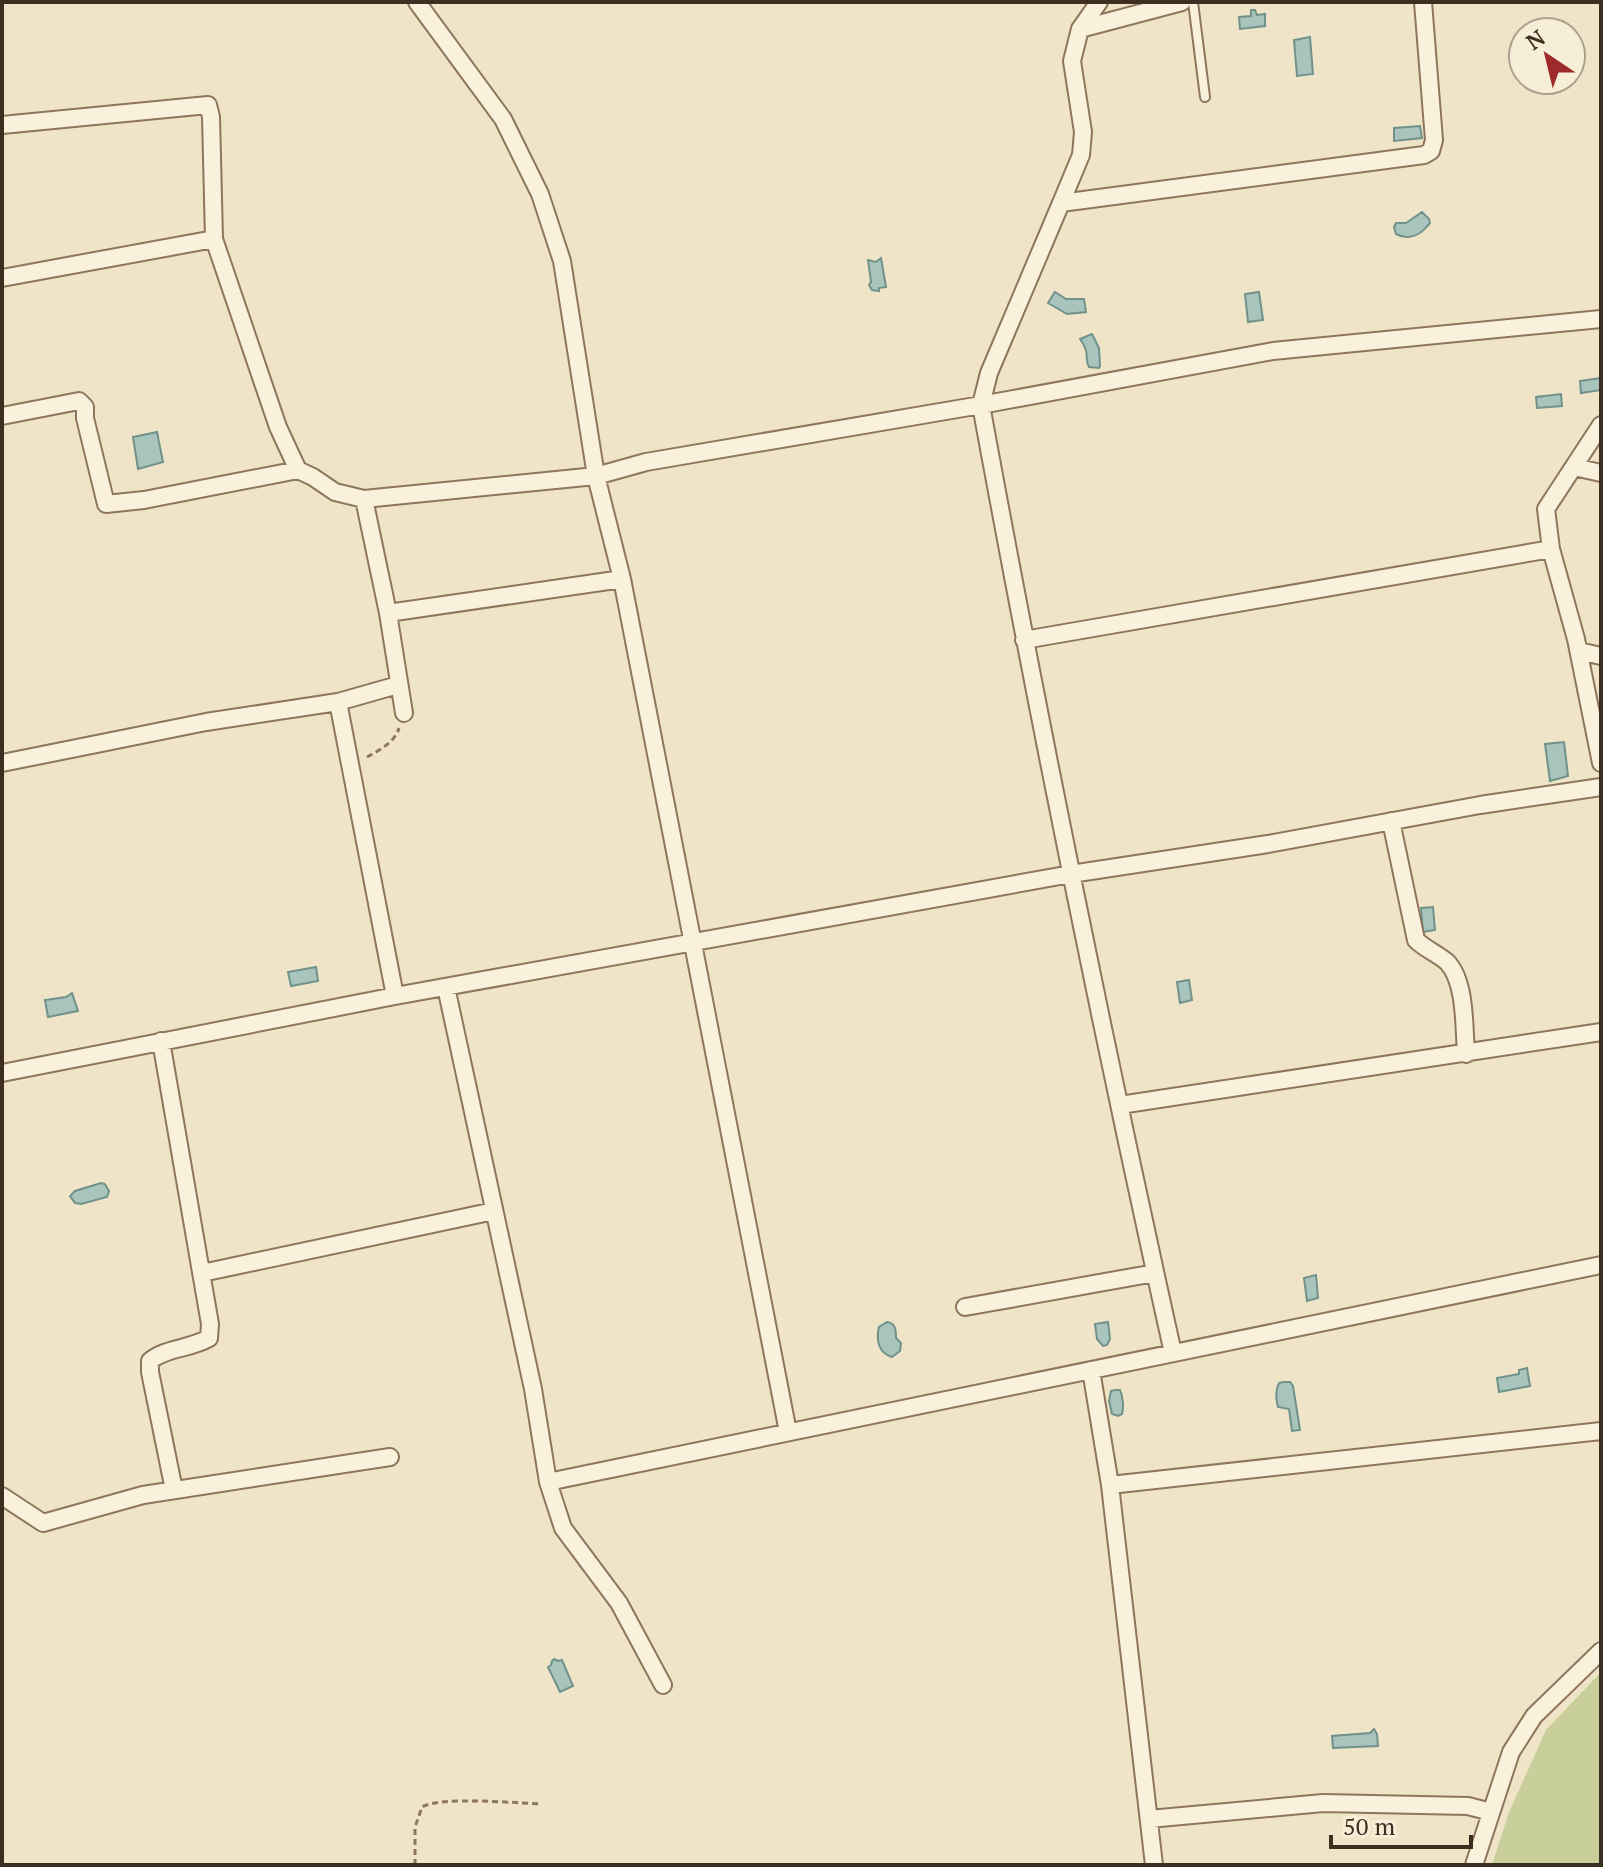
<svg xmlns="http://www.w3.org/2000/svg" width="1603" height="1867" viewBox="0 0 1603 1867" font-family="'PT Serif',serif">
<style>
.green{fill:#c9cf9b}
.water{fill:#a9c4bc;stroke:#6f938a;stroke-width:2}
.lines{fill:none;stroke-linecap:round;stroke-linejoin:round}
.service-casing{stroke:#8d765c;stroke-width:12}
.minor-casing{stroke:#8d765c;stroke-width:20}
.path{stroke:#8d765c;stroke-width:3;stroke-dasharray:6 4;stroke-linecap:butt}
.service{stroke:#faf1dc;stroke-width:8}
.minor{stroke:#faf1dc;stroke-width:16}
</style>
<rect width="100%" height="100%" fill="#f0e4c8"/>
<path class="green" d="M1601 1672V1865H1492L1509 1812 1546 1730Z"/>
<path class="water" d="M1251 10H1255L1257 15 1265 14V26L1240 29 1239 17 1251 16Z
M1310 37 1313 74 1297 76 1294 40Z
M1420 126 1422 138 1394 141V128Z
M1422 212 1429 219 1430 223C1421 235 1409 241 1396 234L1394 227 1396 223H1406Z
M881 258 886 287 879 288V291L872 290 869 285 871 282 868 260 876 262Z
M1055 292 1066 299H1084L1086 312 1067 314 1048 303Z
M1259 292 1263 320 1248 322 1245 294Z
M1092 334 1099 348 1100 366 1099 368 1089 367C1085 360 1088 357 1086 351 1085 346 1082 342 1080 339Z
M1601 378V390L1581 393 1580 381Z
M1561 394 1562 406 1537 408 1536 397Z
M157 432 163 462 138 469 133 437Z
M1564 742 1568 776 1550 781 1545 744Z
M1433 907 1435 930 1423 932 1421 908Z
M316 967 318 981 291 986 288 972Z
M1189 980 1192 1000 1180 1003 1177 982Z
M72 993 78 1011 48 1017 45 1000 66 997Z
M101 1183 105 1184 109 1191 107 1197 81 1204 75 1203 70 1196 75 1191Z
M1316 1275 1318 1298 1307 1301 1304 1278Z
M887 1322C896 1323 896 1331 896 1338L901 1343 900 1351 892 1357C878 1353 876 1339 879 1327Z
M1108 1322 1110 1339 1107 1345 1103 1346 1097 1339 1095 1324Z
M1527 1368 1530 1386 1499 1392 1497 1378 1519 1374V1370Z
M1283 1382H1290L1293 1386 1300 1430 1292 1431 1289 1409 1278 1407C1276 1398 1275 1391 1279 1383Z
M1115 1390H1120C1123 1397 1124 1407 1122 1414L1118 1416 1112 1414 1109 1401 1111 1391Z
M554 1659 558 1661 562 1660 573 1686 560 1692 548 1667 551 1665 552 1661Z
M1374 1729 1377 1734 1378 1746 1333 1748 1332 1736 1370 1733Z"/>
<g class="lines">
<g class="service-casing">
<path id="service" d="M1193 2 1205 97"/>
</g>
<g class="minor-casing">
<path id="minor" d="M417 2 503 119 540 194 562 261 596 476 646 462 981 405 1273 351 1601 319
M1080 29 1099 2
M2 125 208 105 211 117 214 239 278 427 298 470 313 477 335 492 364 499 596 476 622 579 788 1432
M1061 203 1081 155 1083 132 1072 61 1080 29 1182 2
M2 278 214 239
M2 416 79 401 85 407V418L106 504 144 500 298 470
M1601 425 1546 509 1551 549 1576 639 1601 763
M1574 467 1601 473
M364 499 388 613 404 713
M388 613 622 579
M1024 640 1551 549
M1579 651 1601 656
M338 702 395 996
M2 763 206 722 338 702 398 685
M1391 821 1416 940C1425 949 1438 954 1447 962 1466 981 1464 1028 1466 1054
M446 987 533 1389 548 1482 563 1528 619 1603 663 1685
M161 1041 210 1324 209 1338C190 1349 165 1348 150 1361V1372L174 1490
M2 1073 395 996 1071 874 1268 844 1480 805 1601 787
M1120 1105 1601 1032
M202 1273 494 1211
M965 1307 1155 1273
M1173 1353C1103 1038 1039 722 981 405L989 373 1061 203 1424 155 1431 151 1434 140 1423 2
M1091 1370 1110 1485 1154 1865
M548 1482 1601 1265
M1110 1485 1601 1431
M2 1496 43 1523 143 1495 390 1457
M1149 1819 1323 1803 1468 1806 1491 1812
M1474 1865 1511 1752 1534 1716 1601 1651"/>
</g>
<path class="path" d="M367 757C380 750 395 742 399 728
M415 1865V1827L422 1807C441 1796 516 1803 541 1804"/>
<use href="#service" class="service"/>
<use href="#minor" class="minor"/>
</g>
<rect width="1603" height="1867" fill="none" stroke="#3d2e20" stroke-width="8"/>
<g transform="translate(1547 56) rotate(325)"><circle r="38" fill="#f7eed8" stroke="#ada18e" stroke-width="2"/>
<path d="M0-6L14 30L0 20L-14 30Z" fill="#9e2a2b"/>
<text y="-12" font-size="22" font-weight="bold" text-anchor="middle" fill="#3d2e20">N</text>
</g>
<path d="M1331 1835v12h140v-12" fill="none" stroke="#3d2e20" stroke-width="4"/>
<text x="1343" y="1835" font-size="24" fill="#3d2e20" stroke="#f7eed8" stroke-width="6" paint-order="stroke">50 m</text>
</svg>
